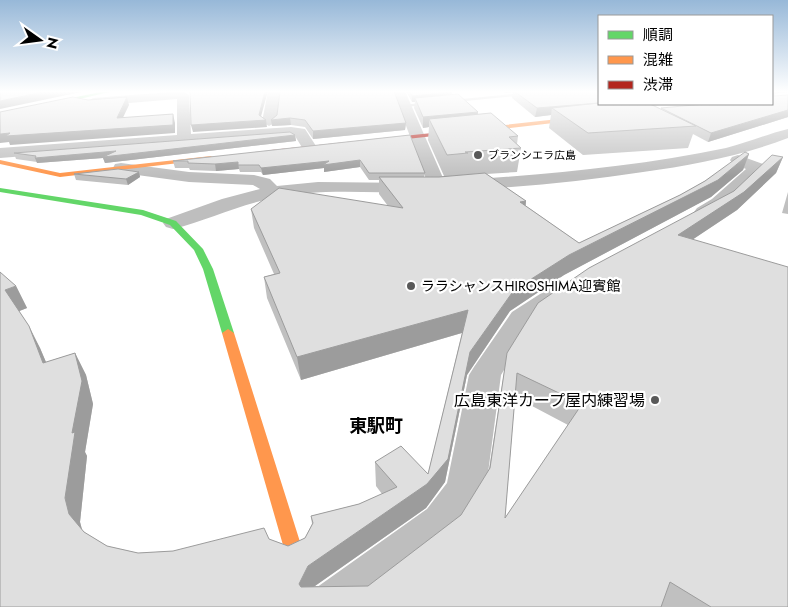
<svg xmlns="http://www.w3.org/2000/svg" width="788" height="607" viewBox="0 0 788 607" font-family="Jost,'Noto Sans JP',sans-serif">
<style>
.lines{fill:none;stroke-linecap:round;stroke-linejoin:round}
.lane{fill:#bebebe;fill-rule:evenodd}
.street{fill:#bebebe;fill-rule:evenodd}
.fast{fill:#63d668;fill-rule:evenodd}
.slow{fill:#ff974d;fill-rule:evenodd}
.jam{fill:#b3261e;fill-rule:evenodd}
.wall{fill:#c0c0c0;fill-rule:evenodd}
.shaded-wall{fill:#9c9c9c}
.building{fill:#dfdfdf;stroke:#9c9c9c;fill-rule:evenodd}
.poi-dot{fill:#595959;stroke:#fff;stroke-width:2}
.labels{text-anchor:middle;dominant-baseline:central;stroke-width:4.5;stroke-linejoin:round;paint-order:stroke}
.far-poi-label{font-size:11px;fill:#000;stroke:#fff;text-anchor:start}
.poi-label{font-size:14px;fill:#000;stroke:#fff;text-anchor:start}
.near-poi-label{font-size:16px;fill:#000;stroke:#fff;text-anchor:end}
.near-neighbourhood-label{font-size:18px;font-weight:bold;fill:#000;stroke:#fff}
</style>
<rect width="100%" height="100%" fill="#fff"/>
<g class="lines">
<path class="lane" d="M544 91H566L405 107 402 105Z"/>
<path class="street" d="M183 91 189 95 191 134 291 127 305 129 316 146 313 149H303L295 136 291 135 0 158V148L177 135V99L93 106 87 102 93 98Z
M268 91H280L276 122 269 126 262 122Z
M393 91H405L447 187 444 191 438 192 432 191 429 187Z
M788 129V138C741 156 692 165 643 172 584 181 524 187 464 190L458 189 455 185 458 181 464 180C551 174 640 166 726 148 747 143 767 134 788 129Z
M738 155 763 164 765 168C757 181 723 212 709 217 704 218 701 217 697 216L694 212 697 208 712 199 746 169 732 163 730 160 732 157Z
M121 163 189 172 254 175 270 179 277 186 318 182 415 183 421 184 424 188 421 192 415 193C367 193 316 188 269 199 236 206 205 221 173 229L166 227 163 223 166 219 222 199 260 189 253 185 189 182 115 172 113 168 115 164Z
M563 282 572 285 576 290 572 295 532 323 501 375 488 473 484 491 457 537 368 607H306L313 590 427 509 447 483 469 375 474 367 512 312 554 285Z"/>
<path class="fast" d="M105 91H114L0 117V113Z
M0 188 143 210 176 221 203 249 213 269 234 333 228 337 222 333 203 269 194 250 170 225 141 215 0 192Z"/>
<path class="slow" d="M586 116 588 119 432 137 429 135 432 133Z
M211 156 213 157V159L60 177 0 164V160L60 173Z
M228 329 234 333 301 545 299 551 292 554 285 551 283 545 222 333Z"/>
<path class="jam" d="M432 133 434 134V136L271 154 268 152 271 150Z"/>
</g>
<path class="wall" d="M406 91H450L452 92 451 95 478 114 518 136 517 144 521 148 517 172 486 174 526 201V206L579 243 680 195 705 181 749 154 743 170 711 197 564 275 510 311 467 375 445 482 426 508 315 586H368L461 515 489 469 507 353 734 191 783 157 776 173 737 210 693 239 788 607H0L16 286 27 308 19 311 40 348 46 362 75 353 86 375 93 404 85 452 87 456 80 522 82 530 84 532 107 546 138 553 173 551 269 539 288 546 305 538 312 524 311 516 359 504 382 494 376 486 375 462 428 474 462 333 301 380 267 298 264 277 274 274 254 228 251 209 388 206 379 194V180H369L360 167 324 172V168L263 175 261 172H240L239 169 216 171 190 170 189 168H175L173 161 410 135 425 173 424 177 444 176 428 140 429 127 423 128 414 108 415 102H412ZM515 397 568 425 505 518Z
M503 91H599V104L653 105 661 109V108L772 104V91H788V92L774 93V96L788 95V117L708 142 693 134 688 148 583 155 549 128 551 115 535 117 512 98 513 92 505 93Z
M277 115 406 123 405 130 313 139 305 127 291 125 272 126Z
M295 135 296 141 105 163 103 158 37 163V162L16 159 14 153Z
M139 172 140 177 128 185 76 180 74 174Z
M788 192V214L782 213Z"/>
<path class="shaded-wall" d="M48 91H86L0 109V101Z
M265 91H268L260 120H266L267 127 193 132 191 125 259 115Z
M506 91H513V92L505 93Z
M772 91H788V92L772 94Z
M452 92 451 98H415V102H412V96Z
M127 97 129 105 119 126 117 118Z
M599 103V104L552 108 551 115 535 117 537 108Z
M641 104H669L641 107Z
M788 110V117L708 142 711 133Z
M478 112 477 123 429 119V127L423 128V117Z
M173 114 175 123V133L10 145 9 142 0 143V134Z
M290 118 291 125 272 126 271 120Z
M406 123 405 130 313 139V131Z
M295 135 296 141 105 163 103 158 37 163 35 158Z
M749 154 743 170 711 197 564 275 510 311 467 375 445 482 426 508 312 588 304 606 299 584 308 566 427 484 470 352 514 290 569 255 718 180Z
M783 157 776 173 737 210 671 254 678 235Z
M360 160V167L324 172V168L263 175 261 168 329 161Z
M238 162 239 169 216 171 215 164Z
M139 172 140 177 128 185 126 179Z
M526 201 523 219 520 202Z
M16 286 27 308 17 312 5 290Z
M468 310 465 332 301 380 297 357Z
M29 326 40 348 56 386 43 363Z
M75 353 86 375 93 404 85 452 87 456 80 522 84 537 69 514 65 498Z"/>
<path class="building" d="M0 91H48L0 101Z
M190 91H265L259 115 266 120 191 125Z
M280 91H394L406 123 313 131 305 120 290 118 271 120 277 115Z
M409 91H450L452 92 412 96Z
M514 91H599V103L537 108Z
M772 91H774V96L788 95V110L711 133 661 108 705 104H772Z
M458 94 478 112 423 117 415 98Z
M73 97 88 100 127 97 117 118 173 114V125L6 136 10 133 0 134V112Z
M599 103 650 104 696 126 588 133 552 108Z
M491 113 518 136 509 137 521 148 465 152 468 153 447 155 429 119Z
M290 132 295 135 103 157 116 151 35 158 36 156 14 153Z
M410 135 425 173H369L360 160 323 165 329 161 261 168 259 165H238V162L215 164 188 163V161H173Z
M745 152 749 154 718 180 569 255 514 290 470 352 448 459 427 484 308 566 299 584 301 587 368 586 461 515 490 468 507 353 538 303 589 268 734 191 772 155 783 157 744 192 678 235 788 267V607H711L670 582 661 607H0V272L16 286 5 290 29 326 43 363 75 353 82 381 72 433 75 432 65 498 69 514 84 532 107 546 138 553 173 551 264 528 269 539 288 546 305 538 313 523 311 516 359 504 397 487 375 462 401 446 428 474 468 310 297 357 264 277 280 273 251 209 279 188 403 208 379 177H439L485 173 526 201 520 202 579 243 680 195 705 181ZM517 373 582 404 505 518Z
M118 169 139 172 126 179 74 174Z"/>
<linearGradient id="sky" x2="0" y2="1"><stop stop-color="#97b8d8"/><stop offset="0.52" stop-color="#fff"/><stop offset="1" stop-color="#fff" stop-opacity="0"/></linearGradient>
<rect width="788" height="176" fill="url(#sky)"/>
<g class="poi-dot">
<circle cx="478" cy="155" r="5"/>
<circle cx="411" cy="286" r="5"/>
<circle cx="655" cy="400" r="5"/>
</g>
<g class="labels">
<g class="far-poi-label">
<text x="488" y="155">ブランシエラ広島</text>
</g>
<g class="poi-label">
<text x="421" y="286">ララシャンスHIROSHIMA迎賓館</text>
</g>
<g class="near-poi-label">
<text x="645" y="400">広島東洋カープ屋内練習場</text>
</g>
<g class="near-neighbourhood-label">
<text x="376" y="426">東駅町</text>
</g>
</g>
<rect x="598" y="15" width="175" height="90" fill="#ffffff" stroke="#999999"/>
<rect x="608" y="31" width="25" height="8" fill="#63d668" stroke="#999999"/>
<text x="643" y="40" font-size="15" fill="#000000">順調</text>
<rect x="608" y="56" width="25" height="8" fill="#ff974d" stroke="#999999"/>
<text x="643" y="65" font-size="15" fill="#000000">混雑</text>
<rect x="608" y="81" width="25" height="8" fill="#b3261e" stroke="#999999"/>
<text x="643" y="90" font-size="15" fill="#000000">渋滞</text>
<g transform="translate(40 40) rotate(104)" stroke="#ffffff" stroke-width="4" paint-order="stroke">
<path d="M0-4L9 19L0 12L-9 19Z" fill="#000000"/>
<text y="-8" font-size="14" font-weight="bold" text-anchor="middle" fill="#000000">N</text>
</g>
</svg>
